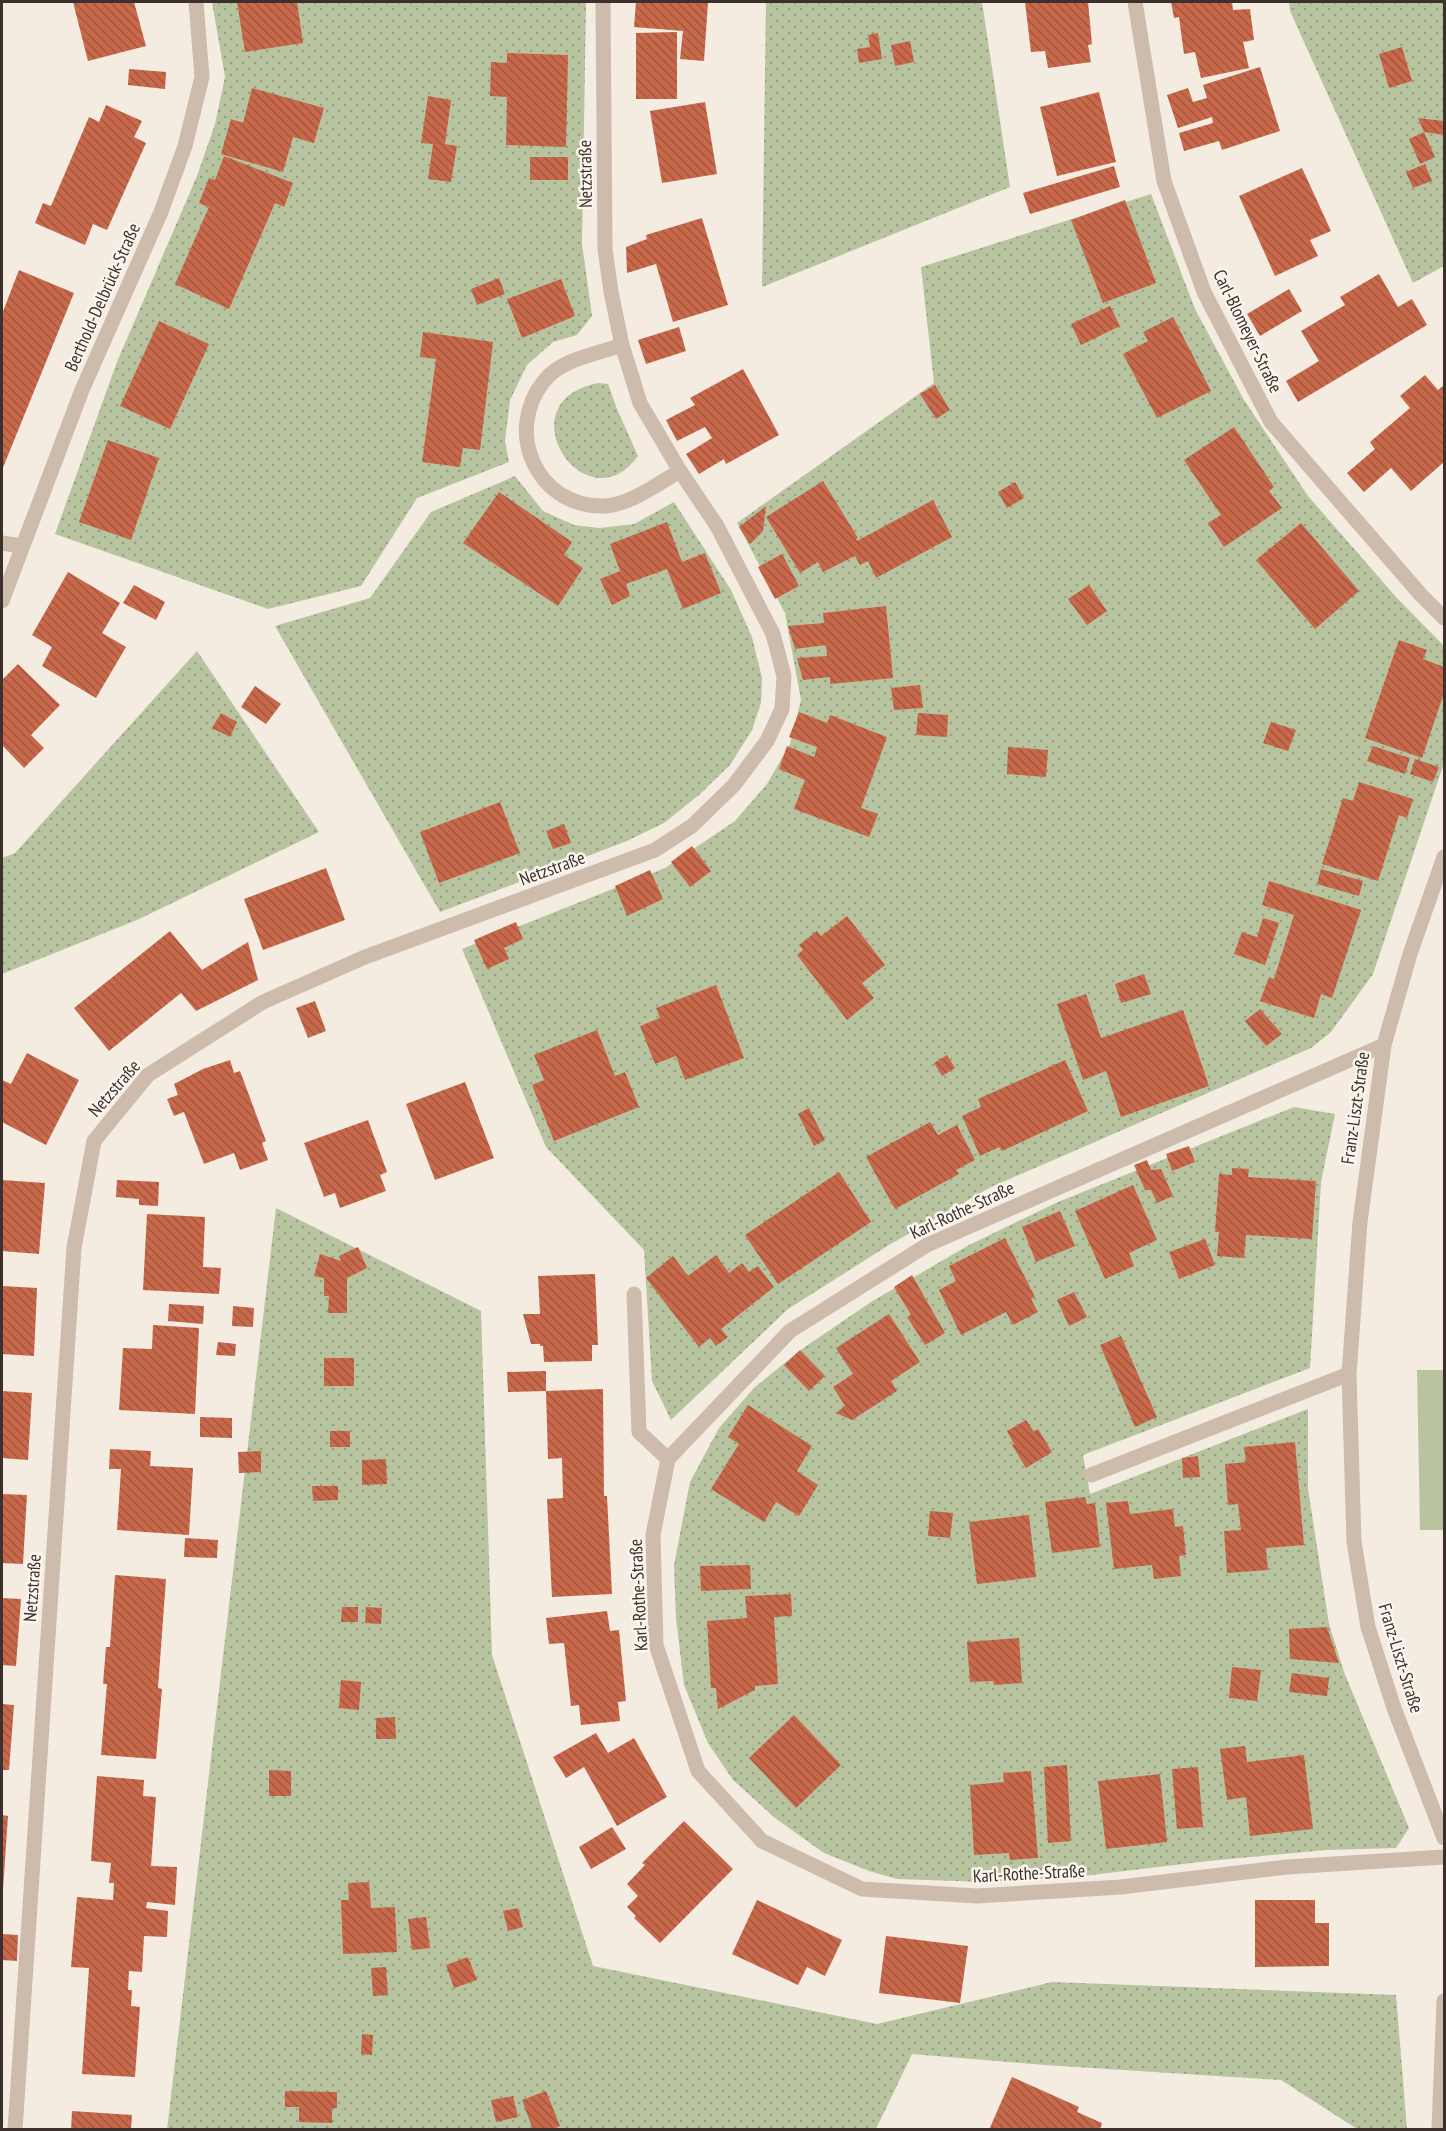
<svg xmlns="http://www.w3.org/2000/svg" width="1446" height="2131" viewBox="0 0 1446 2131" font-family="'PT Sans Narrow',sans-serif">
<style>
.green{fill:url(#green-dots)}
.pitch{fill:#b8c4a0}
.building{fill:url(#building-back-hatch)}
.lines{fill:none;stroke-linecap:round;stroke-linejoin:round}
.minor{stroke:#cdbbac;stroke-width:15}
.labels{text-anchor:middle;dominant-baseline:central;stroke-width:5;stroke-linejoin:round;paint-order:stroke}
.street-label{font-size:18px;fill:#3b302b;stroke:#fbf5ee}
</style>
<defs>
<pattern id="green-dots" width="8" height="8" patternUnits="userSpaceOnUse" patternTransform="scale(1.5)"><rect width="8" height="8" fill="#b8c4a0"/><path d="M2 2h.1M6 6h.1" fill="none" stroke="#97a083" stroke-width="1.8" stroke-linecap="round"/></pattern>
<pattern id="building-back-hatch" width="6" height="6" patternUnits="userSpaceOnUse" patternTransform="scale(1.5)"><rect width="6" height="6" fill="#c8694b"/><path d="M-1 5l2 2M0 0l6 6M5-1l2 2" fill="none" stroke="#a4573f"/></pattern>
</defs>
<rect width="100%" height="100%" fill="#f4ebe1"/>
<path class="green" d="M212 2H586L582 244 592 316 577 335 553 342 527 365 510 400 505 441 509 462 417 498 361 586 268 609 55 534 117 362 197 176 215 124 225 77Z
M766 2H982L1010 187 762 287Z
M1289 2H1444V266L1413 283 1290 11Z
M1151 194 1195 309 1244 400 1308 496 1396 597 1444 646V763L1373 974 1331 1032 1311 1048 991 1187 889 1245 788 1309 671 1420 652 1381 644 1250 546 1147 462 949 665 868 735 821 767 784 790 744 801 700 785 613 737 523 934 383 921 267Z
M598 383 608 384 617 409 638 456C586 528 502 402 598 383Z
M515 476 543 511 574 525 599 528 634 524 674 502 731 590 752 637 762 678 761 703 752 730 730 765 699 795 664 823 627 841 440 912 275 626 370 598 431 512Z
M197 651 319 832 137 920 2 974V858L15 853Z
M1294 1107 1335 1114 1321 1182 1310 1368 1083 1455 1090 1494 1308 1409V1489L1329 1624 1344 1672 1409 1828 1396 1848 1326 1850 1208 1861 1075 1877 985 1882 897 1879 869 1871 824 1853 775 1818 733 1780 708 1743 684 1685 676 1618 674 1565 690 1482 719 1428 755 1387 802 1349 871 1302 969 1245 1058 1202Z
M276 1208 481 1311 492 1655 593 1966 877 2024 1052 1982 1396 1995 1407 2129H1357L1281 2080 1045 2065 912 2054 876 2129 167 2130Z"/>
<path class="pitch" d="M1417 1370H1444V1530H1420Z"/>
<path class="building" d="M73 2H134L146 46 88 61Z
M237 2H297L303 43 245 52Z
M636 2H708L704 61 680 59 683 31 634 27Z
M1025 2H1088L1092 44 1088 45 1091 62 1048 68 1045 51 1031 52Z
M1171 2H1232L1233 10 1250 9 1254 40 1243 42 1249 68 1201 78 1195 52 1184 54 1179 17 1174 18Z
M677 32V99H636V33Z
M878 33 882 59 859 63 857 49 870 47 868 35Z
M910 41 914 62 895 66 891 45Z
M1402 47 1412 81 1389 88 1379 54Z
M507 53 568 55 566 147 506 145 507 97 490 96 491 62 507 63Z
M1260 67 1280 131 1222 150 1219 141 1184 151 1179 133 1213 123 1212 117 1178 128 1167 95 1188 88 1193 102 1207 98 1203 85Z
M129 69 166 72 165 89 128 85Z
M252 88 324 108 314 143 293 137 283 172 221 154 231 119 243 123Z
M1099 92 1116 162 1057 176 1040 107Z
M428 96 451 100 445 144 457 146 451 182 428 179 433 144 421 143Z
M705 102 717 174 662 183 650 111Z
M106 105 142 121 134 137 146 143 107 230 93 224 85 245 35 223 43 203 51 206 89 117 99 122Z
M1418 118 1444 121V135L1424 132 1435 157 1420 164 1409 139 1424 132Z
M224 156 293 183 284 207 275 203 229 309 175 284 209 207 199 203 209 178 215 180Z
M530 157H568V180H530Z
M1425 164 1432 181 1413 188 1406 172Z
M1114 166 1120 187 1030 214 1023 193Z
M1302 168 1331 231 1310 240 1318 256 1275 276 1239 196Z
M1125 200 1156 283 1103 303 1071 220Z
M702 218 728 305 673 322 656 264 627 273 626 247 647 239 646 235Z
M19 270 74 293 2 470V314Z
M1379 274 1398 307 1412 299 1427 325 1298 402 1286 381 1319 361 1301 331 1345 305 1340 297Z
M499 278 505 294 477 305 471 289Z
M561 279 575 316 522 338 507 299Z
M1289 289 1302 311 1260 336 1247 314Z
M1110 306 1120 326 1081 345 1071 324Z
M1173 317 1211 391 1157 418 1123 354 1148 341 1143 332Z
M159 321 209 344 170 429 120 406Z
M679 327 686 351 646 364 638 340Z
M423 332 493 342 480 450 463 448 460 467 422 462 436 359 420 357Z
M743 369 779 435 726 464 724 459 699 474 686 454 712 438 705 427 677 441 666 420 695 405 690 398Z
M1425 375 1438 390 1444 385V462L1411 491 1391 468 1364 492 1347 473 1375 449 1370 442 1410 408 1400 396Z
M935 385 950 410 936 419 920 394Z
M1234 427 1274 487 1269 491 1282 508 1224 547 1208 523 1221 515 1184 460Z
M108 440 159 458 131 540 79 522Z
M823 481 858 538 856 539 857 541 933 500 952 537 876 578 868 561 860 565 855 556 823 572 818 562 800 573 766 517Z
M1015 482 1024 498 1007 508 998 492Z
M499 492 572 542 564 555 583 568 558 606 463 543Z
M766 506 763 531 750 544 739 527Z
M667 522 682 562 705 553 721 593 683 609 667 569 626 584 630 596 612 605 600 579 620 571 610 544Z
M1301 523 1359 591 1315 629 1256 560Z
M782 554 799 586 775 599 758 567Z
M68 572 120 603 102 633 126 647 96 698 42 666 52 647 32 635Z
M134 585 165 602 156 620 123 603Z
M1089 585 1107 611 1087 625 1068 599Z
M886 606 893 678 830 684V677L803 680 797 658 827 656 826 645 795 649 788 626 824 623 823 613Z
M1399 640 1427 650 1423 659 1444 667V693L1422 758 1365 738Z
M18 664 60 705 31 735 44 748 24 768 2 745V680Z
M920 685 923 708 894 710 891 688Z
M255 686 281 704 266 724 241 707Z
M799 712 827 723 830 715 887 737 861 808 878 814 869 837 794 809 805 780 779 769 787 746 814 757 817 747 789 737Z
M221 713 237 722 230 737 212 728Z
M918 713 948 715 947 737 916 735Z
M1271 722 1296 730 1288 751 1263 743Z
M1373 746 1410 758 1405 774 1367 761Z
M1008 747 1048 750 1046 777 1007 774Z
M1415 759 1439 767 1433 782 1410 774Z
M1359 782 1413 799 1407 818 1399 815 1378 881 1322 864 1343 798 1353 801Z
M500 802 520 853 439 883 420 832Z
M564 824 571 843 553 849 546 831Z
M692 846 711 871 690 887 671 862Z
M326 868 345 920 263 950 244 899Z
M1321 869 1363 881 1359 896 1317 884Z
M650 870 663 899 627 916 615 886Z
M1269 881 1361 910 1332 998 1321 994 1314 1018 1260 1001 1269 977 1274 979 1294 915 1262 905Z
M847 916 885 965 862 983 874 998 847 1020 797 955 803 950 799 945 817 931 821 936Z
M1263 918 1279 923 1265 965 1234 954 1242 932 1257 937Z
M516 922 523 939 504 948 509 959 487 969 474 940Z
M170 931 202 970 248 942 258 980 196 1011 181 993 109 1051 74 1008Z
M1144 974 1151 994 1121 1003 1115 984Z
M716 985 744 1058 685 1080 676 1056 655 1064 640 1026 660 1018 656 1008Z
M1086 994 1101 1038 1183 1010 1209 1086 1121 1117 1106 1071 1083 1080 1057 1004Z
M315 1001 326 1031 308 1038 296 1008Z
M1260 1009 1282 1034 1266 1046 1245 1021Z
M597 1030 615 1076 625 1072 639 1107 554 1141 532 1085 544 1080 534 1055Z
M27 1053 79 1080 46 1145 2 1122V1080L11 1084Z
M947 1055 955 1068 942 1076 934 1063Z
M230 1060 234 1073 240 1071 266 1141 262 1143 268 1160 240 1170 234 1153 204 1164 184 1112 174 1116 167 1099 178 1095 174 1084 203 1069Z
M1065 1060 1088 1111 1002 1151 999 1147 980 1156 962 1116 981 1107 978 1099Z
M465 1082 494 1158 435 1180 406 1104Z
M809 1108 825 1140 814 1146 798 1114Z
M368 1120 387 1172 380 1175 386 1191 340 1208 335 1193 324 1197 304 1143Z
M930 1122 938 1135 957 1125 975 1160 956 1170 959 1174 895 1209 866 1157Z
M1189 1146 1195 1162 1172 1171 1166 1154Z
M1147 1160 1151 1170 1161 1169 1173 1196 1157 1203 1151 1190H1145L1134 1165Z
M1232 1168 1249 1169 1248 1177 1316 1181 1312 1239 1246 1235 1244 1258 1217 1256 1219 1232H1215L1219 1174 1232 1175Z
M839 1172 871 1222 778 1284 745 1235Z
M2 1180 45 1183 39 1254 2 1251Z
M117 1180 159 1182 158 1206 139 1205V1199L116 1197Z
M1133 1185 1157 1240 1129 1253 1134 1266 1105 1279 1075 1211Z
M1060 1211 1075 1246 1036 1262 1022 1227Z
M147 1214 205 1217 203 1267 221 1268 219 1294 143 1290Z
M1005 1238 1035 1297 1031 1299 1038 1312 1013 1325 1006 1312 961 1335 939 1290 956 1281 949 1266Z
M1205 1239 1215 1265 1179 1279 1169 1252Z
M358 1247 367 1268 347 1278V1313H328L329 1296H324V1278L314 1276 320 1254 341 1261 339 1256Z
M716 1255 729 1273 742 1263 749 1272 758 1266 774 1287 721 1329 728 1337 716 1346 710 1338 699 1347 646 1278 673 1256 688 1276Z
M595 1274 598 1345H592V1361L544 1362 543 1346H540V1344H531L523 1314H540L538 1276Z
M912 1275 945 1333 925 1345 907 1317 911 1315 894 1287Z
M2 1286 37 1288 34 1356 2 1354Z
M1074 1292 1087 1317 1069 1326 1057 1300Z
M169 1304 204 1306 203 1324 168 1321Z
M233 1306 254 1308 253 1327 232 1326Z
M889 1314 920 1362 891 1381 897 1391 852 1420 836 1413 845 1406 833 1387 853 1374 836 1348Z
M153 1325 199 1328 195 1414 119 1410 123 1348 152 1349Z
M1121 1336 1157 1417 1135 1427 1100 1345Z
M218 1342 236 1344 235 1356 216 1355Z
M800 1350 825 1376 809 1391 784 1365Z
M324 1358H354V1386H324Z
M546 1371V1391L508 1392 507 1372Z
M603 1389 604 1496H607L612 1594 552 1597 547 1499 563 1498 562 1458 548 1459 546 1391Z
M2 1391 32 1393 28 1460 2 1458Z
M748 1405 812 1446 797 1471 818 1485 799 1516 776 1502 764 1522 711 1489 739 1444 728 1437Z
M200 1417 232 1418V1438L200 1437Z
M1026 1420 1034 1432 1038 1429 1052 1452 1026 1468 1012 1445 1014 1444 1007 1431Z
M330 1431H350V1447H330Z
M1295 1442 1304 1545 1266 1548 1268 1570 1227 1573 1224 1531 1241 1530 1238 1504 1228 1505 1225 1464 1246 1462 1244 1447Z
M110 1449 151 1451 150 1466 193 1468 189 1535 117 1530 121 1469H109Z
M261 1451V1472L239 1473 238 1452Z
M1198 1456 1200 1477 1183 1478 1182 1458Z
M386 1459 387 1484 362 1485V1460Z
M312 1486H338V1500L313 1501Z
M2 1494 27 1495 23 1564 2 1563Z
M1085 1497 1087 1504 1095 1503 1100 1547 1052 1553 1045 1502Z
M1128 1501 1130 1514 1173 1509 1175 1527 1183 1526 1186 1555 1179 1556 1181 1576 1154 1579 1152 1565 1114 1569 1106 1503Z
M930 1511 953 1513 950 1538 928 1536Z
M1029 1515 1036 1577 977 1584 969 1522Z
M185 1538 218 1540 217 1558 184 1557Z
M750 1565 751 1589 701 1591 700 1566Z
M115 1575 166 1579 158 1688 162 1689 156 1759 101 1755 107 1684H103L106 1647H110Z
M791 1594 792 1616 774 1617 778 1684 755 1686V1690L718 1709 716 1688H711L707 1621 747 1618 745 1596Z
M2 1598 21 1599 16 1666 2 1665Z
M342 1607H358V1622H341Z
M366 1607 382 1608 381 1624 365 1623Z
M607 1611 610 1631 619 1630 626 1701 618 1702 620 1721 581 1725 579 1705 571 1706 564 1643 549 1644 546 1618Z
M1327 1627 1339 1663 1290 1659 1289 1629Z
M1019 1638 1022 1683 994 1685 993 1681 970 1682 967 1642Z
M1232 1667 1261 1670 1257 1701 1229 1698Z
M1292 1673 1329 1678 1327 1696 1289 1692Z
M341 1680 361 1682 359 1710 339 1708Z
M2 1704 14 1705 9 1770H2Z
M794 1715 841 1765 796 1808 749 1758Z
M395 1717 396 1739H376V1718Z
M596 1733 608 1753 634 1738 667 1797 617 1826 584 1767 566 1778 553 1757Z
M1245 1746 1247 1762 1304 1755 1313 1829 1250 1836 1246 1797 1227 1800 1220 1749Z
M1067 1765 1071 1841 1048 1843 1044 1767Z
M1198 1767 1203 1827 1177 1829 1172 1769Z
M269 1770 291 1771V1796H269Z
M1031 1771 1038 1858 1010 1860 1009 1853 974 1855 970 1785 1004 1782 1003 1773Z
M1160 1774 1167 1842 1106 1849 1098 1781Z
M97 1776 144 1780 143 1796 156 1797 151 1866 177 1867 175 1905 147 1902 146 1908 168 1911 167 1937 144 1936 142 1972 129 1971 128 1990H132L131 2006 140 2007 135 2077 82 2074 89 1968 71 1967 77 1897 113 1900 114 1883H109L111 1863 91 1861Z
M2 1815 8 1816 3 1889H2Z
M684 1821 733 1869 660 1943 634 1918 636 1916 627 1907 638 1896 627 1884 645 1865 642 1863Z
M612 1827 626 1849 591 1869 579 1847Z
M369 1882 371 1908 395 1907 397 1952 343 1954 341 1900H349L348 1883Z
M757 1900 842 1940 825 1976 807 1967 798 1985 732 1954Z
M1255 1900H1315V1923H1329V1966L1255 1967Z
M518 1908 523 1927 508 1931 503 1911Z
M426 1917 430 1948 412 1950 408 1919Z
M2 1934 18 1935 17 1961 2 1960Z
M886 1936 968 1946 960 2003 879 1993Z
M468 1957 477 1980 454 1988 446 1965Z
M386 1967 388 1995 373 1996 371 1968Z
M362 2034 373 2035 372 2055 361 2054Z
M1012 2077 1079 2107 1077 2112 1102 2123 1100 2130H989Z
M285 2091 337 2092V2108H332V2123L299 2122V2107H285Z
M546 2091 560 2126 551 2130H533L522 2100Z
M513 2096 518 2117 496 2122 491 2100Z
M72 2111 132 2115 131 2130H71Z"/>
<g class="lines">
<path class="minor" d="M1135 2 1164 181 1204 292 1271 422 1421 595 1444 618
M622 345C597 354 561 359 544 381 504 431 536 506 602 506 629 506 657 484 680 471
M2 543 22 546
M2 601 82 390 161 212 185 146 202 77 196 2
M1444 857 1410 954 1384 1045 1360 1222 1349 1374 1354 1542 1368 1627 1394 1708 1444 1838
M1384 1045 927 1245 790 1331 668 1459 653 1535 656 1645 698 1771 762 1841 862 1889 977 1896 1121 1887 1287 1867 1444 1857
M634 1294 639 1432 668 1459
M1091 1475 1349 1374
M15 2130 74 1248 94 1141 148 1075 263 1002 365 957 655 850 692 826 734 785 767 741 782 709 784 676 773 634 717 526 680 471 640 403 622 345 611 292 605 249 603 2
M1439 2130 1444 2001"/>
</g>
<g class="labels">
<g class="street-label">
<text transform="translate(585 174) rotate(-91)">Netzstraße</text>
<text transform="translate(102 297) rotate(-66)">Berthold-Delbrück-Straße</text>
<text transform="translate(1248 331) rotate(64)">Carl-Blomeyer-Straße</text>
<text transform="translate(552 868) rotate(-20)">Netzstraße</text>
<text transform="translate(114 1088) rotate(-49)">Netzstraße</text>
<text transform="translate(1355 1108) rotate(-82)">Franz-Liszt-Straße</text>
<text transform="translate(962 1210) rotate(-25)">Karl-Rothe-Straße</text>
<text transform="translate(32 1588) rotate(-86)">Netzstraße</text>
<text transform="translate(638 1595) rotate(-93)">Karl-Rothe-Straße</text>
<text transform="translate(1401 1658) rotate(73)">Franz-Liszt-Straße</text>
<text transform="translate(1029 1873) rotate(-3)">Karl-Rothe-Straße</text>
</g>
</g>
<rect width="1446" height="2131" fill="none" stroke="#3b302b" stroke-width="6"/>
</svg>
